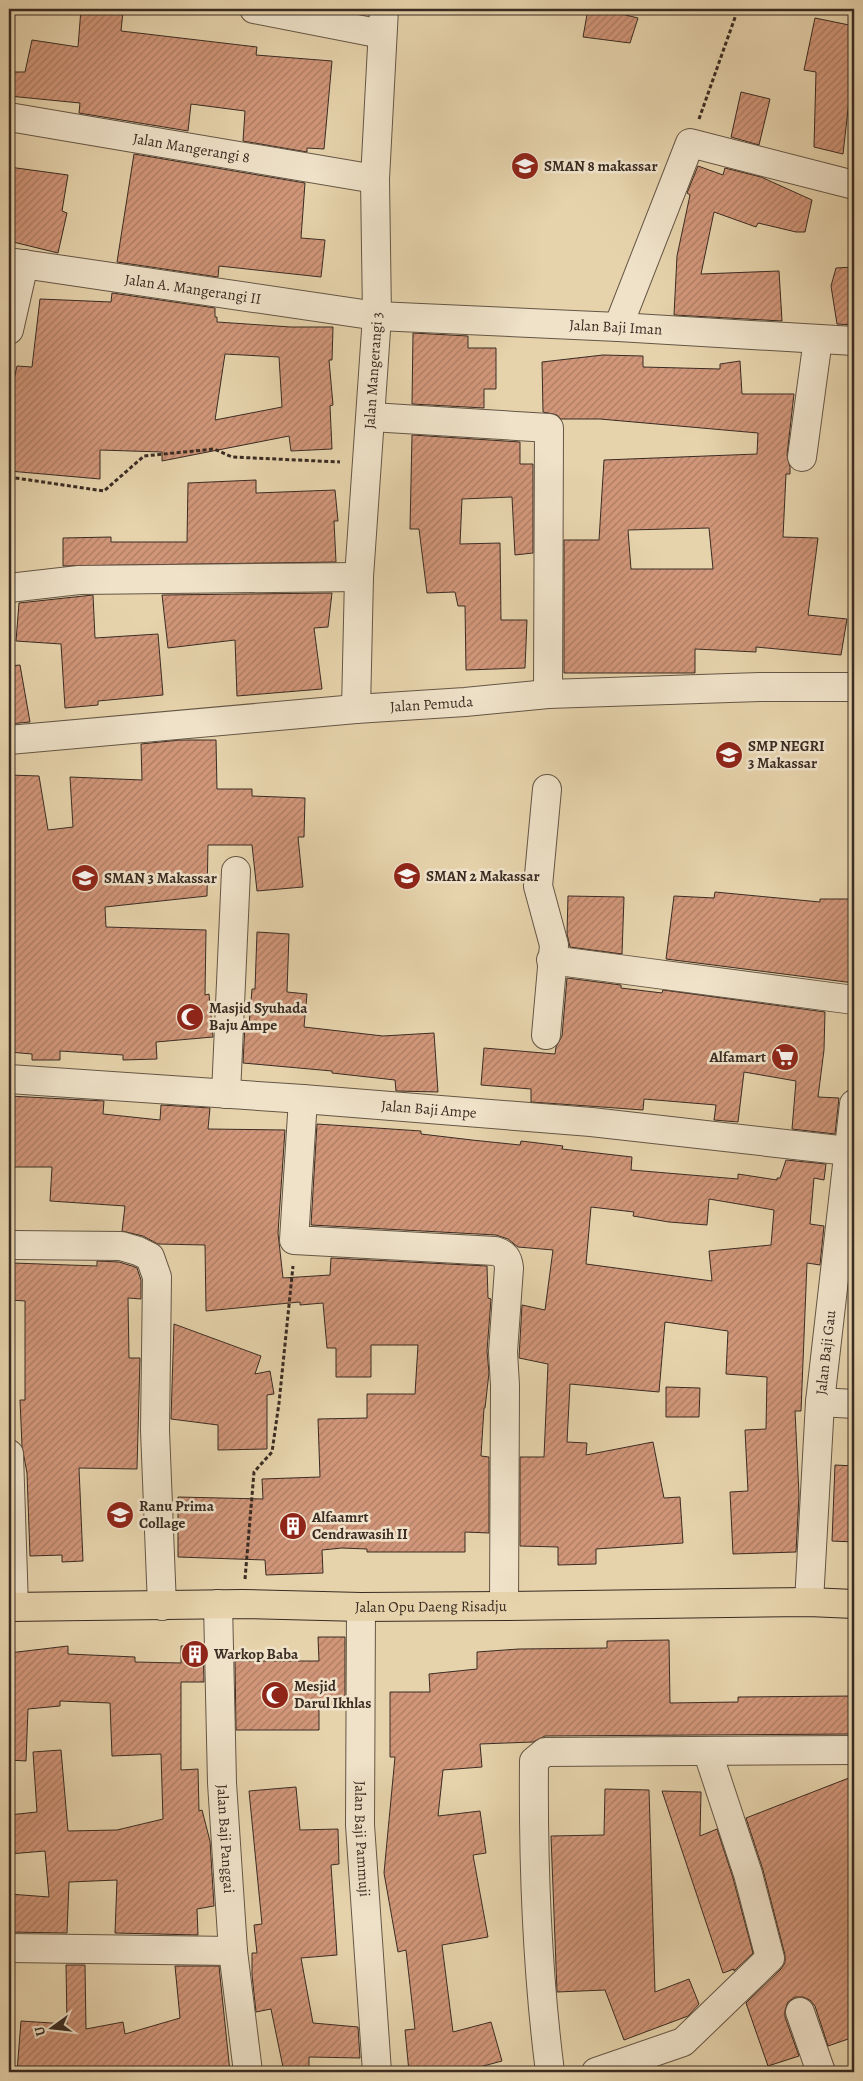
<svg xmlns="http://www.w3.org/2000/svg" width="863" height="2081" viewBox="0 0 863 2081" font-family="Alegreya,serif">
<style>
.building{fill:url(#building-hatch);stroke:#3a2c23;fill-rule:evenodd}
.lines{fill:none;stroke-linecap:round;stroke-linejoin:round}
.minor-casing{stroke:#655645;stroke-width:30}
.major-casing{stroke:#3a2c23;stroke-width:30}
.path{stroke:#3a2c23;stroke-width:3;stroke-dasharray:4 2.5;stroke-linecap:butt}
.minor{stroke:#efe2c9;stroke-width:28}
.major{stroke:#e6d3ac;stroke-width:28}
.labels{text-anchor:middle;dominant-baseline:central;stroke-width:5;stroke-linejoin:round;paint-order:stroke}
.street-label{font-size:15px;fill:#3a2c23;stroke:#efe2c9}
.poi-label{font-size:15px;font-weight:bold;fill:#3a2c23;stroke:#efe2c9;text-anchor:start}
</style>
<defs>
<pattern id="building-hatch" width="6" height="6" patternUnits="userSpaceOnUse" patternTransform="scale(1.25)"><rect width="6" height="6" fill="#d19679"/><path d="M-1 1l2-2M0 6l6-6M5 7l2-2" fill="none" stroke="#ab7b63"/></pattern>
</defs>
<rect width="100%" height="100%" fill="#e6d3ac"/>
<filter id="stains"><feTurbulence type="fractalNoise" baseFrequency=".004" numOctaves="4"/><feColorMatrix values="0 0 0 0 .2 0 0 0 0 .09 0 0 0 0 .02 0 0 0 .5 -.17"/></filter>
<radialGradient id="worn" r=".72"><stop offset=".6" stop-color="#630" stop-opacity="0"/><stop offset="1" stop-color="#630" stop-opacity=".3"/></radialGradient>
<path class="building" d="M81 9 123 11 121 31 257 47 256 55 332 61 324 149 307 148V152L243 141 245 111 191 104 188 131 79 113 80 103 9 96V72H25L32 40 78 47Z
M588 9H601L638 18 630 43 583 37Z
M815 18 854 26V84L851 83 843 154 814 147 816 72 804 70Z
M741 92 770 99 759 145 731 137Z
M134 154 305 183 301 238 325 240 321 277 219 266 218 277 117 262Z
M698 166 723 175 725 168 761 177 812 200 805 232H796L758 223 756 227 714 212 701 274 779 271 782 321 674 315 677 256 690 195 687 193Z
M9 167 68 175 62 211 67 213 58 253 9 241Z
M854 267V325L837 324 831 286 836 268Z
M112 293 215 308V317H217V322L291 327H333L332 360H329L333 405 330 406 332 449 291 451 289 436 162 461V452L100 450V479L9 471V402L17 366 32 367 40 299 111 302ZM225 354 279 357 282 407 215 420Z
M413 333 468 336V348H496V389H484V408L412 404Z
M603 355 643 356V367L720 369V364L740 361 742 394H794L787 455 790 467V474H786L783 537 818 538 808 615 847 619 841 655 756 647V652L695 649V673H564V540H599L604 460 757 454 758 433 600 419H561L557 415 543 412 542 362ZM709 528 713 569H631L628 530Z
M412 435 520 442V464H533V553L515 555 512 497 462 499 460 544 500 543 501 620H527L525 668 466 670 465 606H458L455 592 427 593 419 529H410Z
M256 480V493L335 490 338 521H334L336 562 63 566V538L111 537V542H187L188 483Z
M332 593 328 627 314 628 322 689 237 696 235 640 168 648 162 595Z
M93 595 95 638 158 634 163 695 98 701V705L65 708 61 644 16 641 19 603Z
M20 665 30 722 9 724V666Z
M180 740H216L217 789H252V796L305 798 304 837H298L303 887 257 891 252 845H208L207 896 105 907 106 927 206 930 205 995 209 994 213 1037 156 1042 157 1059 123 1060V1055L60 1051V1060H32V1054L9 1052V775L39 776 48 830 73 827 70 777 142 780 141 744Z
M715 892 820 902V899H854V983L666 959 674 896 714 898Z
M568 896 624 897 622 954 570 947 567 934Z
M257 932 289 934 287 992 307 994 304 1027 383 1036 434 1033 438 1092 396 1091 395 1080 332 1073V1071L243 1063 245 1024 249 1025 252 989H255Z
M567 978 621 985V988L662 993 663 990 825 1012 824 1050 818 1097 839 1098 835 1134 792 1129 796 1081 744 1072 738 1122 714 1120 716 1105 644 1099 643 1110 602 1107 531 1102V1089L481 1085 484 1048 555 1054 556 1047 562 1036Z
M9 1096 104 1101 103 1114 160 1120 161 1105 210 1108 208 1129 285 1130 278 1233 283 1278 330 1275 331 1258 487 1266 488 1298 491 1299 487 1351 489 1373 485 1408H484L481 1456 489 1457V1533L465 1532V1552H367V1549L342 1548 322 1550 323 1573 266 1575 265 1560 178 1557V1497L263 1499 262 1479 320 1477 318 1419 367 1418V1394H415L418 1345H371V1377H336V1348H327L323 1303 300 1305V1302L206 1311 205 1245 158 1244 143 1236 122 1231 125 1206 50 1201 52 1167H9Z
M317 1124 421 1131V1134L472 1140 520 1145 521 1141 563 1146 562 1149 632 1157 631 1170 738 1179V1174L777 1180V1178H780L786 1160 826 1164 824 1180 814 1178 810 1224 824 1226 820 1265 807 1263 801 1411H795L799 1495 796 1552 733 1554 730 1492 748 1491 745 1430 766 1429 767 1377 726 1374 728 1331 665 1322 659 1392 570 1384 567 1442 587 1443 586 1455 653 1442 664 1498 680 1497 683 1543 596 1549V1564L558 1565V1547L520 1546V1457H544L548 1364 519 1358 522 1305 545 1310 553 1250 518 1247 508 1239 496 1235 311 1225ZM709 1199 774 1210 771 1245 709 1251 712 1281 586 1264 591 1207 634 1212 633 1216 669 1222 707 1225Z
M97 1261 119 1262 132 1266 137 1268 141 1280V1299L128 1298 129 1358H140L137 1469 79 1468 83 1561 62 1562V1555L30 1556 27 1473 22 1446 20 1400H25V1301L11 1300 13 1263 97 1266Z
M174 1324 261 1356 255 1374 270 1371 274 1394 267 1395V1449L218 1450V1425L171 1419Z
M666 1387 700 1388 699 1417H666Z
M835 1465 854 1466V1542L832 1541Z
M318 1637H345V1709H319V1730H236L235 1661H319Z
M669 1640 670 1703 738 1702V1697L854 1696V1734L545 1736 533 1742 480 1744 482 1767 443 1770 438 1816 480 1811 486 1853 473 1855 488 1937 442 1945 453 2032 491 2022 502 2061 461 2072H409L405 2030 415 2029 406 1950 398 1952 384 1873 395 1757H390V1692H430L429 1674 477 1669V1652L519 1649 607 1648V1641Z
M203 1645 204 1682H181V1770L198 1769 199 1811 202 1810 210 1841 214 1906 197 1909 198 1935 115 1933 117 1880 69 1882 67 1933 9 1932V1894L49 1897 45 1851 9 1854V1815L37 1812 33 1752 61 1750 68 1831 117 1830 163 1819 161 1754 112 1756 110 1703 60 1701V1706L28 1709 26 1761 9 1760V1653L68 1646V1654L135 1657V1662L181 1663V1646Z
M854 1776V2037L828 2046 815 2006 810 2000 803 1997H795L788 2002 785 2010V2017L799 2056 768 2066 746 2003 781 1969 785 1963V1955L763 1870 746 1818Z
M296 1787 300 1830 338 1829 339 1864 331 1865 337 1955 301 1958 313 2023 358 2027 360 2058 309 2057V2072H284L271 2009 256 2012 252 1975V1953H257L254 1925 262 1924 249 1791Z
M605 1789 649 1790 655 1992 689 1979 699 2004 688 2016 624 2040 605 1990 557 1992 551 1836 604 1835Z
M662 1791 701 1792 700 1836 717 1829 733 1878 753 1953 734 1971V1969L723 1973Z
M66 1965H85L86 2029 123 2022 125 2034 180 2018 175 1966H219L230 2072H17L21 2021 67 2024Z"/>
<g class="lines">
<g class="minor-casing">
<g id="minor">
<path d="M254 9 382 34"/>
<path id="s1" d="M9 117 375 179"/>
<path id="s2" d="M9 262 377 316 618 327 854 341"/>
<path d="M618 327 690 143 854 185"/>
<path d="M9 330 24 264"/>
<path d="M371 417 549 428 548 694"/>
<path d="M802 457 818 339"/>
<path d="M9 588 79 580 359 577"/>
<path id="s3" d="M356 709 359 577 377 316 375 179 384 9"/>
<path id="s4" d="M9 740 356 709 465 702 548 694 760 687H854"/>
<path d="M551 960 854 1000"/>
<path d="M546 1035 554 945 538 886 547 789"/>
<path id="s5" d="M9 1079 303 1099 591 1122 848 1151"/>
<path d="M226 1094 236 871"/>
<path d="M303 1099 294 1240 495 1251C505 1254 508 1258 509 1268L503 1352 505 1385 504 1606"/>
<path d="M12 1245 121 1246 138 1251 150 1257 157 1277 155 1430 162 1606"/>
<path d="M820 1402 854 1404"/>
<path d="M9 1454 14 1607"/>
<path id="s6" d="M809 1602 820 1402 854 1104"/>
<path id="s7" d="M218 1604 222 1783 233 1951 248 2072"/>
<path id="s8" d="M361 1607 360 1825 377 2072"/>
<path d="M9 1948 233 1951"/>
<path d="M800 2012 821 2072"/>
<path d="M550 2072C537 1970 533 1865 534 1761L545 1752 854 1750"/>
<path d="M596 2072 683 2042 770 1958 748 1874 708 1753"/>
</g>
</g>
<g class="major-casing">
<g id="major">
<path id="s9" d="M9 1607 243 1604 361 1607 504 1606 809 1602 854 1604"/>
</g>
</g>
<path class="path" d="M699 119 738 9
M9 477 104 491 144 456 214 449 232 457 340 462
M245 1579 254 1472 272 1452 279 1403 293 1266"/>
<use href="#minor" class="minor"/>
<use href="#major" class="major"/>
</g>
<defs>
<g id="school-disc" transform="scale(1.4375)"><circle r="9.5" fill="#8f2418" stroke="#efe2c9"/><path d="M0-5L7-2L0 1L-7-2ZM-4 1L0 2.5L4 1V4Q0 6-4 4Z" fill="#fff"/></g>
<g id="mosque-disc" transform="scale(1.4375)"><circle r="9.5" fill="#8f2418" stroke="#efe2c9"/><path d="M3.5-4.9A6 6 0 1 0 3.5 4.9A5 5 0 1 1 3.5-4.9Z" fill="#fff"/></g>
<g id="supermarket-disc" transform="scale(1.4375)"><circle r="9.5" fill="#8f2418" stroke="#efe2c9"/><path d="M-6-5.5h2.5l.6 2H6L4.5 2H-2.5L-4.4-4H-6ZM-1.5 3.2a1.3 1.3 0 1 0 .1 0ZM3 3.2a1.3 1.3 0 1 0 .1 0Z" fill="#fff"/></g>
<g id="building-disc" transform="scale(1.4375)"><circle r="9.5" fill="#8f2418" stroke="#efe2c9"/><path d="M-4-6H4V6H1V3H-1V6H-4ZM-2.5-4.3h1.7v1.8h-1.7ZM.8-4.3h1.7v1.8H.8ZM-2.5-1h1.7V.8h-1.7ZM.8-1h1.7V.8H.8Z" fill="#fff"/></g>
</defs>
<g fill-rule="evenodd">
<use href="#school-disc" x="525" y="166"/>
<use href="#school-disc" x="729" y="755"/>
<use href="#school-disc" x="407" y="876"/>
<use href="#school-disc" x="85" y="878"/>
<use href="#mosque-disc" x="190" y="1017"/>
<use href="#supermarket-disc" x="785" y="1057"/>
<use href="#school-disc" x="120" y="1515"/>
<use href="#building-disc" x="293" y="1526"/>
<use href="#building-disc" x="195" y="1654"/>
<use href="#mosque-disc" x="275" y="1695"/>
</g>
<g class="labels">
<g class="street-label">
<text stroke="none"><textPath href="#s1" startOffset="185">Jalan Mangerangi 8</textPath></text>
<text stroke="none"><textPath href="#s2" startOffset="186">Jalan A. Mangerangi II</textPath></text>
<text stroke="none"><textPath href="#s2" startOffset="611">Jalan Baji Iman</textPath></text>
<text stroke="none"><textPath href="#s3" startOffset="339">Jalan Mangerangi 3</textPath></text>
<text stroke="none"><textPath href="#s4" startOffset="424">Jalan Pemuda</textPath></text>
<text stroke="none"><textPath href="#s5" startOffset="421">Jalan Baji Ampe</textPath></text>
<text stroke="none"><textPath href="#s6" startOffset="250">Jalan Baji Gau</textPath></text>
<text stroke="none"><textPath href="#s9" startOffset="422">Jalan Opu Daeng Risadju</textPath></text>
<text stroke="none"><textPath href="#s7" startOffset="235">Jalan Baji Panggai</textPath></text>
<text stroke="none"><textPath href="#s8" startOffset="232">Jalan Baji Pammuji</textPath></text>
</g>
<g class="poi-label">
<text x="544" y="166">SMAN 8 makassar</text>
<text x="748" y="746">SMP NEGRI<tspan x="748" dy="17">3 Makassar</tspan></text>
<text x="426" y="876">SMAN 2 Makassar</text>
<text x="104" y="878">SMAN 3 Makassar</text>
<text x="209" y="1008">Masjid Syuhada<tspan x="209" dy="17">Baju Ampe</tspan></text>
<text x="766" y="1057" text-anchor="end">Alfamart</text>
<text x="139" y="1506">Ranu Prima<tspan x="139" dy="17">Collage</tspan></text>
<text x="312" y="1517">Alfaamrt<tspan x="312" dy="17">Cendrawasih II</tspan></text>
<text x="214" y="1654">Warkop Baba</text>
<text x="294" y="1686">Mesjid<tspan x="294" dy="17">Darul Ikhlas</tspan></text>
</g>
</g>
<rect width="863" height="2081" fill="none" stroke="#e6d3ac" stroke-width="30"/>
<rect x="10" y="10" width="843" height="2061" fill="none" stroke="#3a2c23" stroke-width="2.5"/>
<rect x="15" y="15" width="833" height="2051" fill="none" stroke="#3a2c23"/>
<g transform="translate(52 2028) rotate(255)" stroke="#efe2c9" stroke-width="4" paint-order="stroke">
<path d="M0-4L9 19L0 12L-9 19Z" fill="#3a2c23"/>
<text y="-8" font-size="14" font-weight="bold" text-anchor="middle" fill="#3a2c23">U</text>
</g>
<rect width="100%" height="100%" filter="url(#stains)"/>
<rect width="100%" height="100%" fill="url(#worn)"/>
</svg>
